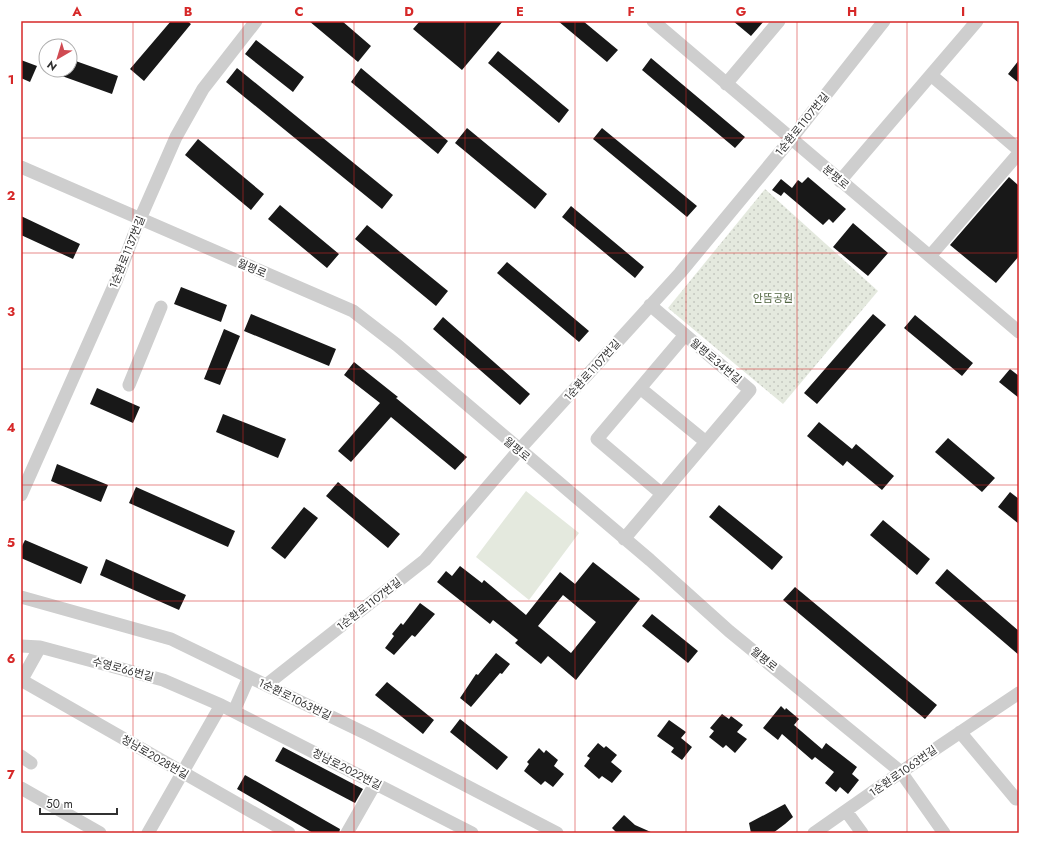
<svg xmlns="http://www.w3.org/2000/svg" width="1040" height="854" viewBox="0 0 1040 854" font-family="Jost,'Noto Sans KR',sans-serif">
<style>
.park{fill:url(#park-dots)}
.garden{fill:#e4e9de}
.building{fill:#181818;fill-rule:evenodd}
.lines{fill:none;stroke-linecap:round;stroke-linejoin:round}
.minor{stroke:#cecece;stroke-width:13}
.grid{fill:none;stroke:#d62828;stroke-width:1;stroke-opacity:0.55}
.labels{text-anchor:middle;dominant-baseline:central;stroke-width:4;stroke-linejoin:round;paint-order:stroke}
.street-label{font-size:11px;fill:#313131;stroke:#fff}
.park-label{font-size:11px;fill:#536743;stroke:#fff}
.neatline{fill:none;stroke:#d62828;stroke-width:1.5}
.grid-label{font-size:13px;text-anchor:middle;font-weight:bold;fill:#d62828}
</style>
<defs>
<pattern id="park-dots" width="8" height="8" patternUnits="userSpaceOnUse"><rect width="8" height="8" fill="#e4e9de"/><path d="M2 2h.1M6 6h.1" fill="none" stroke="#c4c8bf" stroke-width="1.8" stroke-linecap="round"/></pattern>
</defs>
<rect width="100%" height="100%" fill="#fff"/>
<path class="park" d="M765 189 878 291 783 404 668 308Z"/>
<path class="garden" d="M526 491 579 533 529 600 476 557Z"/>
<path class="building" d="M171 21H187L191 24 144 81 130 69Z
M309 21H342L371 46 358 62Z
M420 21H503L462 70 413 29Z
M558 21H583L618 50 607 62Z
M733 21H764L751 36Z
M256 40 304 77 293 92 245 54Z
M498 51 569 110 559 123 488 63Z
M651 58 745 137 735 148 642 70Z
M70 59 118 76 112 94 48 71 70 70Z
M21 60 37 66 30 82 21 78Z
M1019 60V83L1008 74Z
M237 68 393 195 382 209 226 82Z
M361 68 448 141 438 154 351 82Z
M467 128 547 194 535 209 455 143Z
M602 128 697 206 687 217 593 139Z
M198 139 264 194 251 210 185 155Z
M808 177 846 209 833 223 829 219 823 225 784 192 781 196 772 190 781 179 792 188 798 180 802 183Z
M1009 177 1019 186V256L996 283 950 245Z
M280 205 339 254 327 268 268 219Z
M571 206 644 267 635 278 562 217Z
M21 216 80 244 73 259 21 235Z
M853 223 888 253 868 276 833 247Z
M367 225 448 291 436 306 355 239Z
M507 262 589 331 579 342 497 273Z
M181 287 227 305 221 322 174 304Z
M251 314 336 349 329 366 244 331Z
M873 314 886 325 817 404 804 393Z
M915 315 973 363 962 376 904 328Z
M443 317 530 394 520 405 433 329Z
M224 329 240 336 220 385 204 379Z
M354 362 398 397 396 398 467 457 455 470 391 417 351 462 338 451 380 403 344 375Z
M1010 369 1019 376V398L999 382Z
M97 388 140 407 133 423 90 404Z
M223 414 286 439 278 458 216 432Z
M819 422 852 449 856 444 894 476 882 490 847 461 843 466 807 436Z
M948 438 995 478 982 492 935 452Z
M57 464 108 485 101 502 51 481Z
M338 482 400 534 388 548 326 496Z
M136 487 235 531 228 547 129 503Z
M1010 492 1019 499V524L998 507Z
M719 505 783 557 772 570 709 517Z
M304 507 318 518 285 559 271 548Z
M883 520 930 559 917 575 870 535Z
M25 540 88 567 81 584 21 558V548Z
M106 559 186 595 179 610 100 575Z
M593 562 640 599 576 680 548 656 541 664 515 643 518 640 493 620 490 624 437 582 446 571 452 576 460 566 482 583 484 580 526 615 560 572 575 584ZM563 595 596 622 571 653 538 626Z
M947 569 1019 631V655L935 583Z
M795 587 937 705 925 719 783 600Z
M420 603 435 614 415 637 412 635 394 655 385 648 394 636 392 634 401 623 403 625Z
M652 614 698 651 688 663 642 626Z
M496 653 510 664 502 674 500 673 471 707 460 698 476 674 478 675Z
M387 682 434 720 423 734 375 695Z
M781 706 785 710 786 708 799 719 794 725 822 749 826 743 857 767 852 774 859 780 848 794 840 787 836 792 825 783 834 772 815 757 812 760 782 734 778 740 763 728Z
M722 714 729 719 731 716 743 725 737 732 747 739 735 753 726 745 723 748 709 737 714 731 710 728Z
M460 719 508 757 497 770 450 732Z
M669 720 686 732 681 738 692 747 682 760 671 752 674 748 657 736Z
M598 743 604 748 606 746 617 755 611 762 622 771 612 783 602 776 599 779 584 766 590 758 587 756Z
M283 747 363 789 355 803 275 761Z
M539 748 544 753 546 750 558 760 554 766 564 774 553 787 545 781 541 785 524 771 529 764 527 762Z
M245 775 340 829 339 833H313L237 789Z
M785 804 793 817 785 824 773 833H751L749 823Z
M624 815 635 825 653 833H617L612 828Z"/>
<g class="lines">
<path class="minor" d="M653 21 1019 332
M931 75 1019 150
M726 84 779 21
M21 167 353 311 397 345 650 560 729 631 901 772 944 833
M840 181 977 21
M930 256 1019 153
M129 385 161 307
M640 388 706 442
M662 494 597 439 685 335
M21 495 117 279 140 219 176 137 203 89 256 21
M624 539 750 390 650 305
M21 597 171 639 369 735 557 833
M21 646 40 647 163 680 221 705 472 833
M21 680 289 833
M21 681 40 647
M266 685 425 560 519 450 680 273 791 139 884 21
M234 711 249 677
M960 732 1016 799 1019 798
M21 756 31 763
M21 788 100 833
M846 811 862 833
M148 833 221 705
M347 833 375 784
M814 833 901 772 1019 693"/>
</g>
<path class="grid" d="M133 21V833M243 21V833M354 21V833M465 21V833M575 21V833M686 21V833M797 21V833M907 21V833M21 138H1019M21 253H1019M21 369H1019M21 485H1019M21 601H1019M21 716H1019"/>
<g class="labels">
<g class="street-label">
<text transform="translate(802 124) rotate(-51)">1순환로1107번길</text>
<text transform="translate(836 177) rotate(40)">분평로</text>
<text transform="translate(127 252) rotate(-68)">1순환로1137번길</text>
<text transform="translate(252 268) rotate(23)">월평로</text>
<text transform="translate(716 361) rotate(40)">월평로34번길</text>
<text transform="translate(592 370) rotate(-48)">1순환로1107번길</text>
<text transform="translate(517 449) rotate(40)">월평로</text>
<text transform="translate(369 604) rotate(-38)">1순환로1107번길</text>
<text transform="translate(764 659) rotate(39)">월평로</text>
<text transform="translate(123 669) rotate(15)">수영로66번길</text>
<text transform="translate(295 699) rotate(26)">1순환로1063번길</text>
<text transform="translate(155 757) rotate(30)">청남로2028번길</text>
<text transform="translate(347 769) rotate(27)">청남로2022번길</text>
<text transform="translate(903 771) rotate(-35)">1순환로1063번길</text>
</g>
<g class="park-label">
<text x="773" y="298">안뜸공원</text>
</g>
</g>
<rect width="1040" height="854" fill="none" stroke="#ffffff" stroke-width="44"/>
<g transform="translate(58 58) rotate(218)"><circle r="19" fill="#ffffff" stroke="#adadad"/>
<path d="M0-3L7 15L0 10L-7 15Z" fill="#d04b52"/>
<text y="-6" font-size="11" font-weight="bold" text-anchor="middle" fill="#313131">N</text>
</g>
<path d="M40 808v6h77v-6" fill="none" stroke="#313131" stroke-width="2"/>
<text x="46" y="808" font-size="12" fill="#313131" stroke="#ffffff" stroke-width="3" paint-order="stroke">50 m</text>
<rect x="22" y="22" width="996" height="810" class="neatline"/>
<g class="grid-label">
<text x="77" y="16">A</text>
<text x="188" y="16">B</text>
<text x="299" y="16">C</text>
<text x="409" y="16">D</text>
<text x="520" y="16">E</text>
<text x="631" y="16">F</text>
<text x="741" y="16">G</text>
<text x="852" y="16">H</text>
<text x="963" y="16">I</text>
<text x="11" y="84">1</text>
<text x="11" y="200">2</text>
<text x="11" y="316">3</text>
<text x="11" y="432">4</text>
<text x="11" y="547">5</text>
<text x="11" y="663">6</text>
<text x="11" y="779">7</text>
</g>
</svg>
